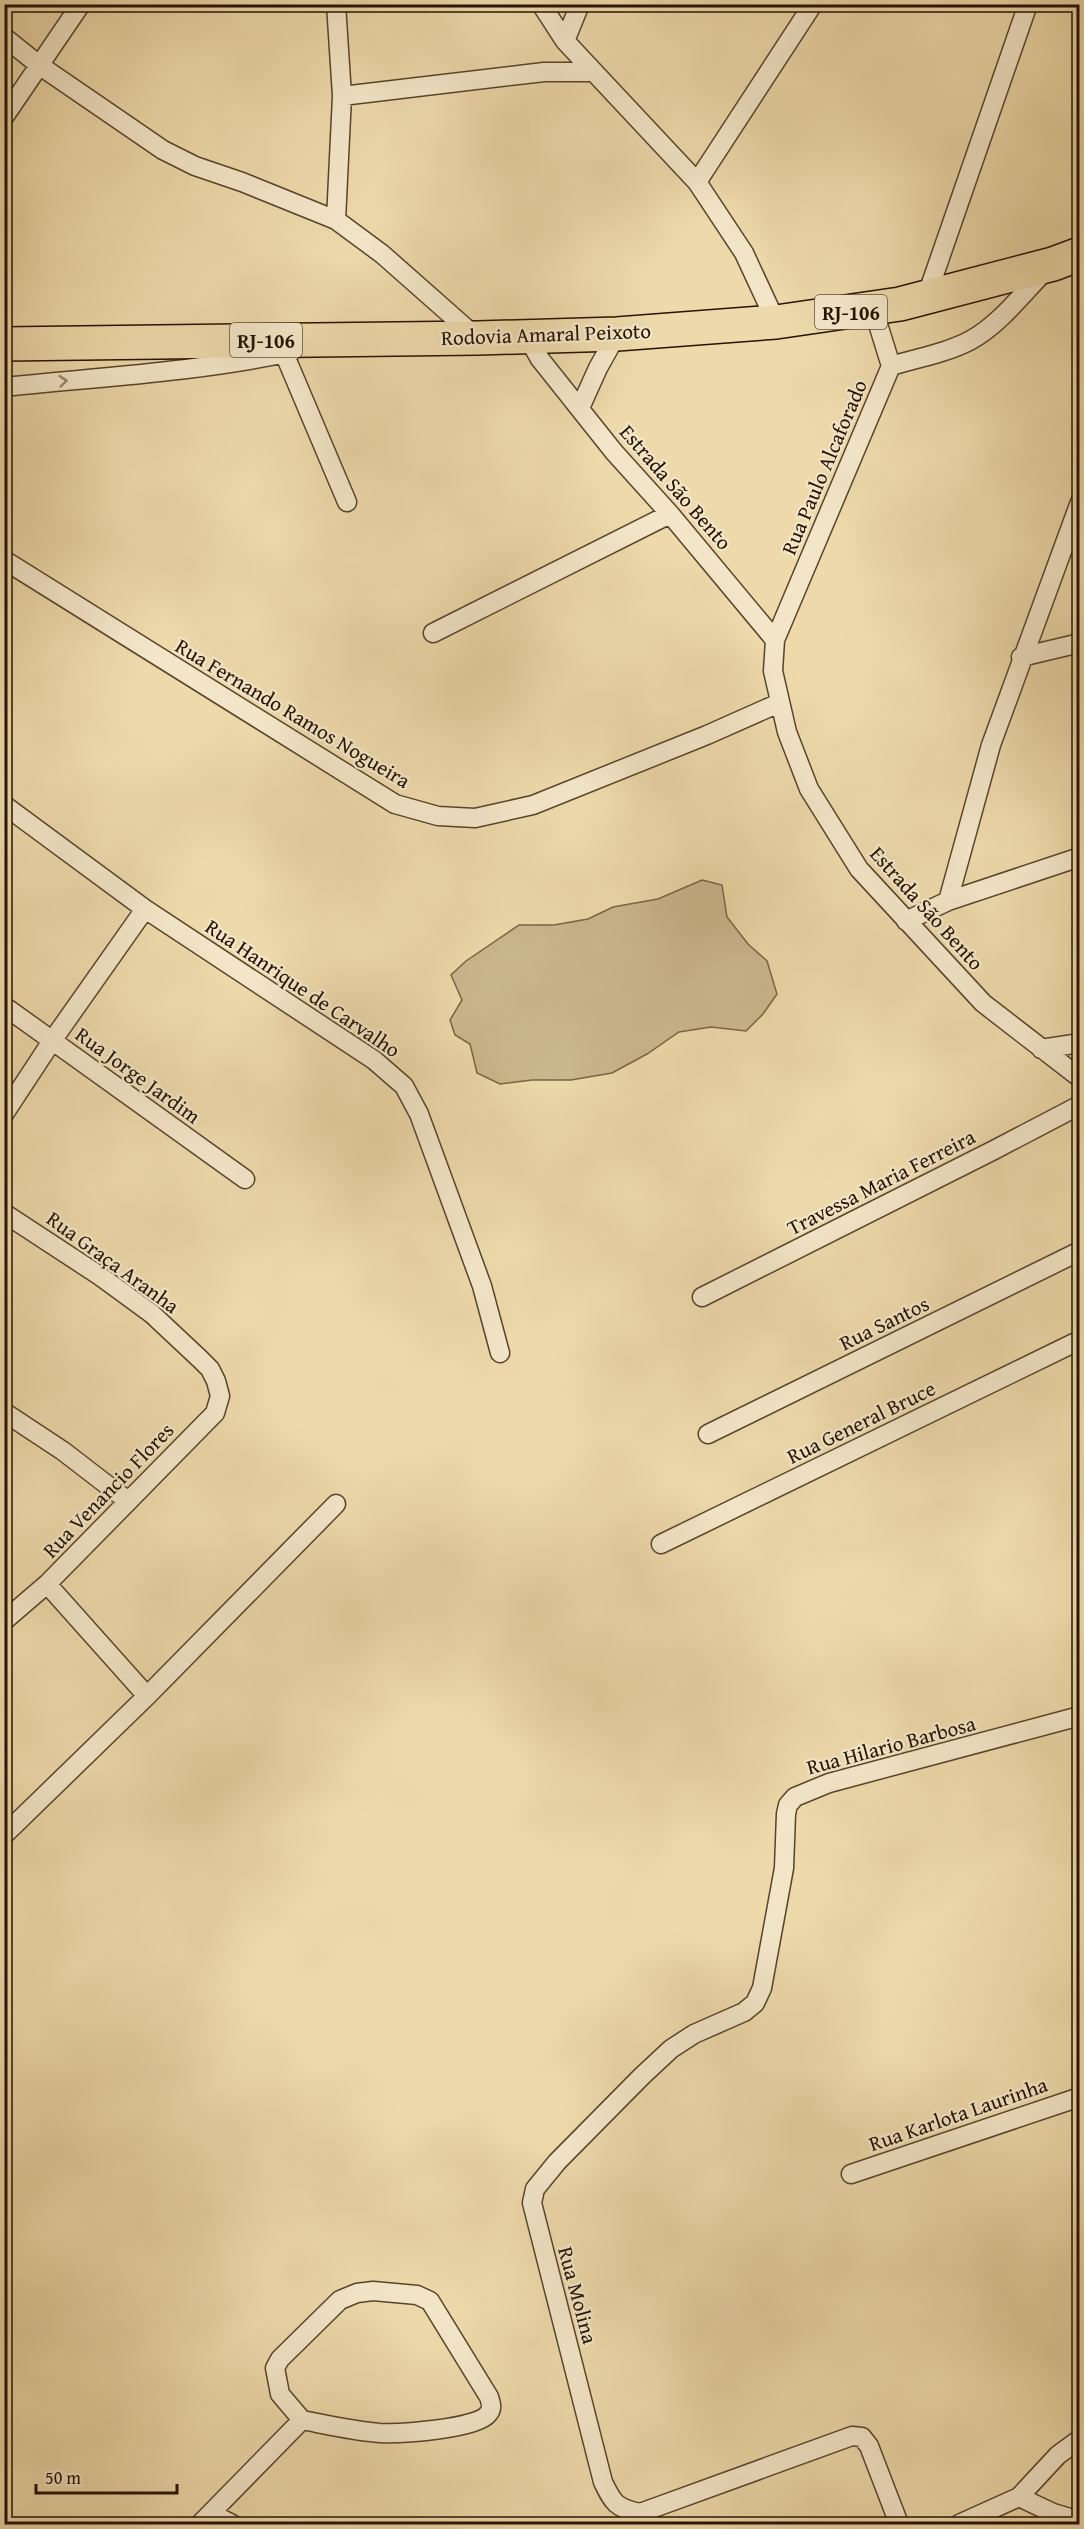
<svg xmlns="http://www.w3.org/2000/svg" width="1084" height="2529" viewBox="0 0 1084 2529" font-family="'Gentium Book Plus',serif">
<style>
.green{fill:#cbb78d;stroke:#786547;stroke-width:1.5}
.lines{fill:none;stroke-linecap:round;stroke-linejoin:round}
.street-casing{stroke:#57442b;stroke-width:21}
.highway-casing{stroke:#251301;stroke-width:36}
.street{stroke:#f3e6c8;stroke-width:18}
.highway{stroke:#edd9aa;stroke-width:33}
.oneway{stroke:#96876e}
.labels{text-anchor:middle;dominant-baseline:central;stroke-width:4.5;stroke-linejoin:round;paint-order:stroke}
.shield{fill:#f3e6c8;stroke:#63523d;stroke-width:1.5}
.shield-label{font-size:20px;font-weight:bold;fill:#251301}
.street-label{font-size:21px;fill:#251301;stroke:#f3e6c8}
</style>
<rect width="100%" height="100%" fill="#edd9aa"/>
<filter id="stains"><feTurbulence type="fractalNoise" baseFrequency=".00333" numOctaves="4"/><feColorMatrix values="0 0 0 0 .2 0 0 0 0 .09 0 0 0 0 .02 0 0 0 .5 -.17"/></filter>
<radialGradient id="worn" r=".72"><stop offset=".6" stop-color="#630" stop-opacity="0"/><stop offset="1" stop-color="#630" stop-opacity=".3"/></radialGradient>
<path class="green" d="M702 880 722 885 727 917 748 944 767 961 777 994 763 1014 746 1031 711 1027 679 1032 647 1054 612 1073 571 1080H532L500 1084 477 1073 470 1044 455 1035 450 1020 462 1000 451 975 466 961 519 925H554L588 919 613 907 658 899Z"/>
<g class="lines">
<g class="street-casing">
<path id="street" d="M336 4 342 96 336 220
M541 4 565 41
M580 4 565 41 697 182 744 253 776 322
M4 37 39 65 163 150 195 166 242 182 336 220 382 254 476 337
M342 96 544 72H593
M4 117 81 4
M697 182 813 4
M926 298 1028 4
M873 308 891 366 775 640 773 671 787 732 809 789 859 869 983 1003 1080 1078
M527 336 540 359 614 452 670 514 775 640
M284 353 347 502
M891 366C917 358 947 353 971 340 1000 324 1023 293 1046 270
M4 387C100 377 197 372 291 352
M580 408 598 368 617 334
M4 560 395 804 438 816 475 818 533 805 707 735 779 703
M433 633 670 514
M1021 657 1080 643
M4 805 145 909 374 1060 404 1086 419 1114 482 1286 500 1353
M948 901 991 745 1080 502
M906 921 948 901 1080 857
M4 1006 245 1179
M1041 1049 1080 1043
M4 1114 52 1041 145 909
M4 1213 100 1276 152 1314 200 1359 210 1369 216 1381 220 1396 215 1413 47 1584 4 1621
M702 1297 994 1150 1080 1105
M4 1412 63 1451 128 1501
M708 1434 1080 1251
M661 1544 1080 1340
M47 1584 147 1696
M4 1835 147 1696 336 1504
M851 2174 1080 2097
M373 2291 417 2295 430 2301 489 2397C491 2403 493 2409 488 2414 477 2429 400 2434 380 2433 354 2431 328 2425 302 2420L280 2394 275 2368 280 2359 340 2300 357 2293Z
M1019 2497 1053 2513 1080 2521
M212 2514 232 2524
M200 2524 302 2420
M899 2524 869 2446 862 2437 852 2436 640 2513C616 2508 613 2503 603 2482L532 2203 535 2189 557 2162 642 2076 671 2049 694 2034 744 2012 755 2003 762 1988 784 1868 786 1814 788 1805 795 1797 829 1783 1080 1716
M959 2524 1019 2497 1058 2455 1080 2439"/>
</g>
<g class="highway-casing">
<path id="highway" d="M4 344 478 338 617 334 776 322 900 304 1053 264 1080 254"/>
</g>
<use href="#street" class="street"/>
<use href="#highway" class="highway"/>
</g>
<defs><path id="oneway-chevron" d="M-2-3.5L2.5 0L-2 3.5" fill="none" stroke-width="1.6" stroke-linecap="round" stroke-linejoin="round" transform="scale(1.5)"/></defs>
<use class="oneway" href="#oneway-chevron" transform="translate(63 381) rotate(-6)"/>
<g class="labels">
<g class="shield">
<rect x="815" y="295" width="72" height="34" rx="4.5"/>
<rect x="230" y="323" width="72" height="34" rx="4.5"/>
</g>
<g class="shield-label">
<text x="851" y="312">RJ-106</text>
<text x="266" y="340">RJ-106</text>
</g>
<g class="street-label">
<text transform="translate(546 334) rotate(-2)">Rodovia Amaral Peixoto</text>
<text transform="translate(824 467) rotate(-67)">Rua Paulo Alcaforado</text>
<text transform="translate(676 487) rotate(49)">Estrada São Bento</text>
<text transform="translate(293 713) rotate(31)">Rua Fernando Ramos Nogueira</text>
<text transform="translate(927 908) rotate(48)">Estrada São Bento</text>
<text transform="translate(303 988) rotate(34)">Rua Hanrique de Carvalho</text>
<text transform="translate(138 1075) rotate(36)">Rua Jorge Jardim</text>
<text transform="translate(881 1182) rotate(-27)">Travessa Maria Ferreira</text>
<text transform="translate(113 1262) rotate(36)">Rua Graça Aranha</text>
<text transform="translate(884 1323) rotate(-26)">Rua Santos</text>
<text transform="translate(861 1422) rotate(-26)">Rua General Bruce</text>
<text transform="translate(108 1490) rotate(-46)">Rua Venancio Flores</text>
<text transform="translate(891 1745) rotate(-15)">Rua Hilario Barbosa</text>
<text transform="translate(958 2114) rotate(-19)">Rua Karlota Laurinha</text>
<text transform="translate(578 2295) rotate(75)">Rua Molina</text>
</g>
</g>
<rect width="1084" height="2529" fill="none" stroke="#edd9aa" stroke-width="24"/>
<rect x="6" y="6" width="1072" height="2517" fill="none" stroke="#251301" stroke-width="3"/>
<rect x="12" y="12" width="1060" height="2505" fill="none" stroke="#251301" stroke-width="1.5"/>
<path d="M36 2484v9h141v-9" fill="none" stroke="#251301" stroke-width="3"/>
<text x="45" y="2484" font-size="18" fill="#251301" stroke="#f3e6c8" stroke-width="4.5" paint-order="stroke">50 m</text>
<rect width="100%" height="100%" filter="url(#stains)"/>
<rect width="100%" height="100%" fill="url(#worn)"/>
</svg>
